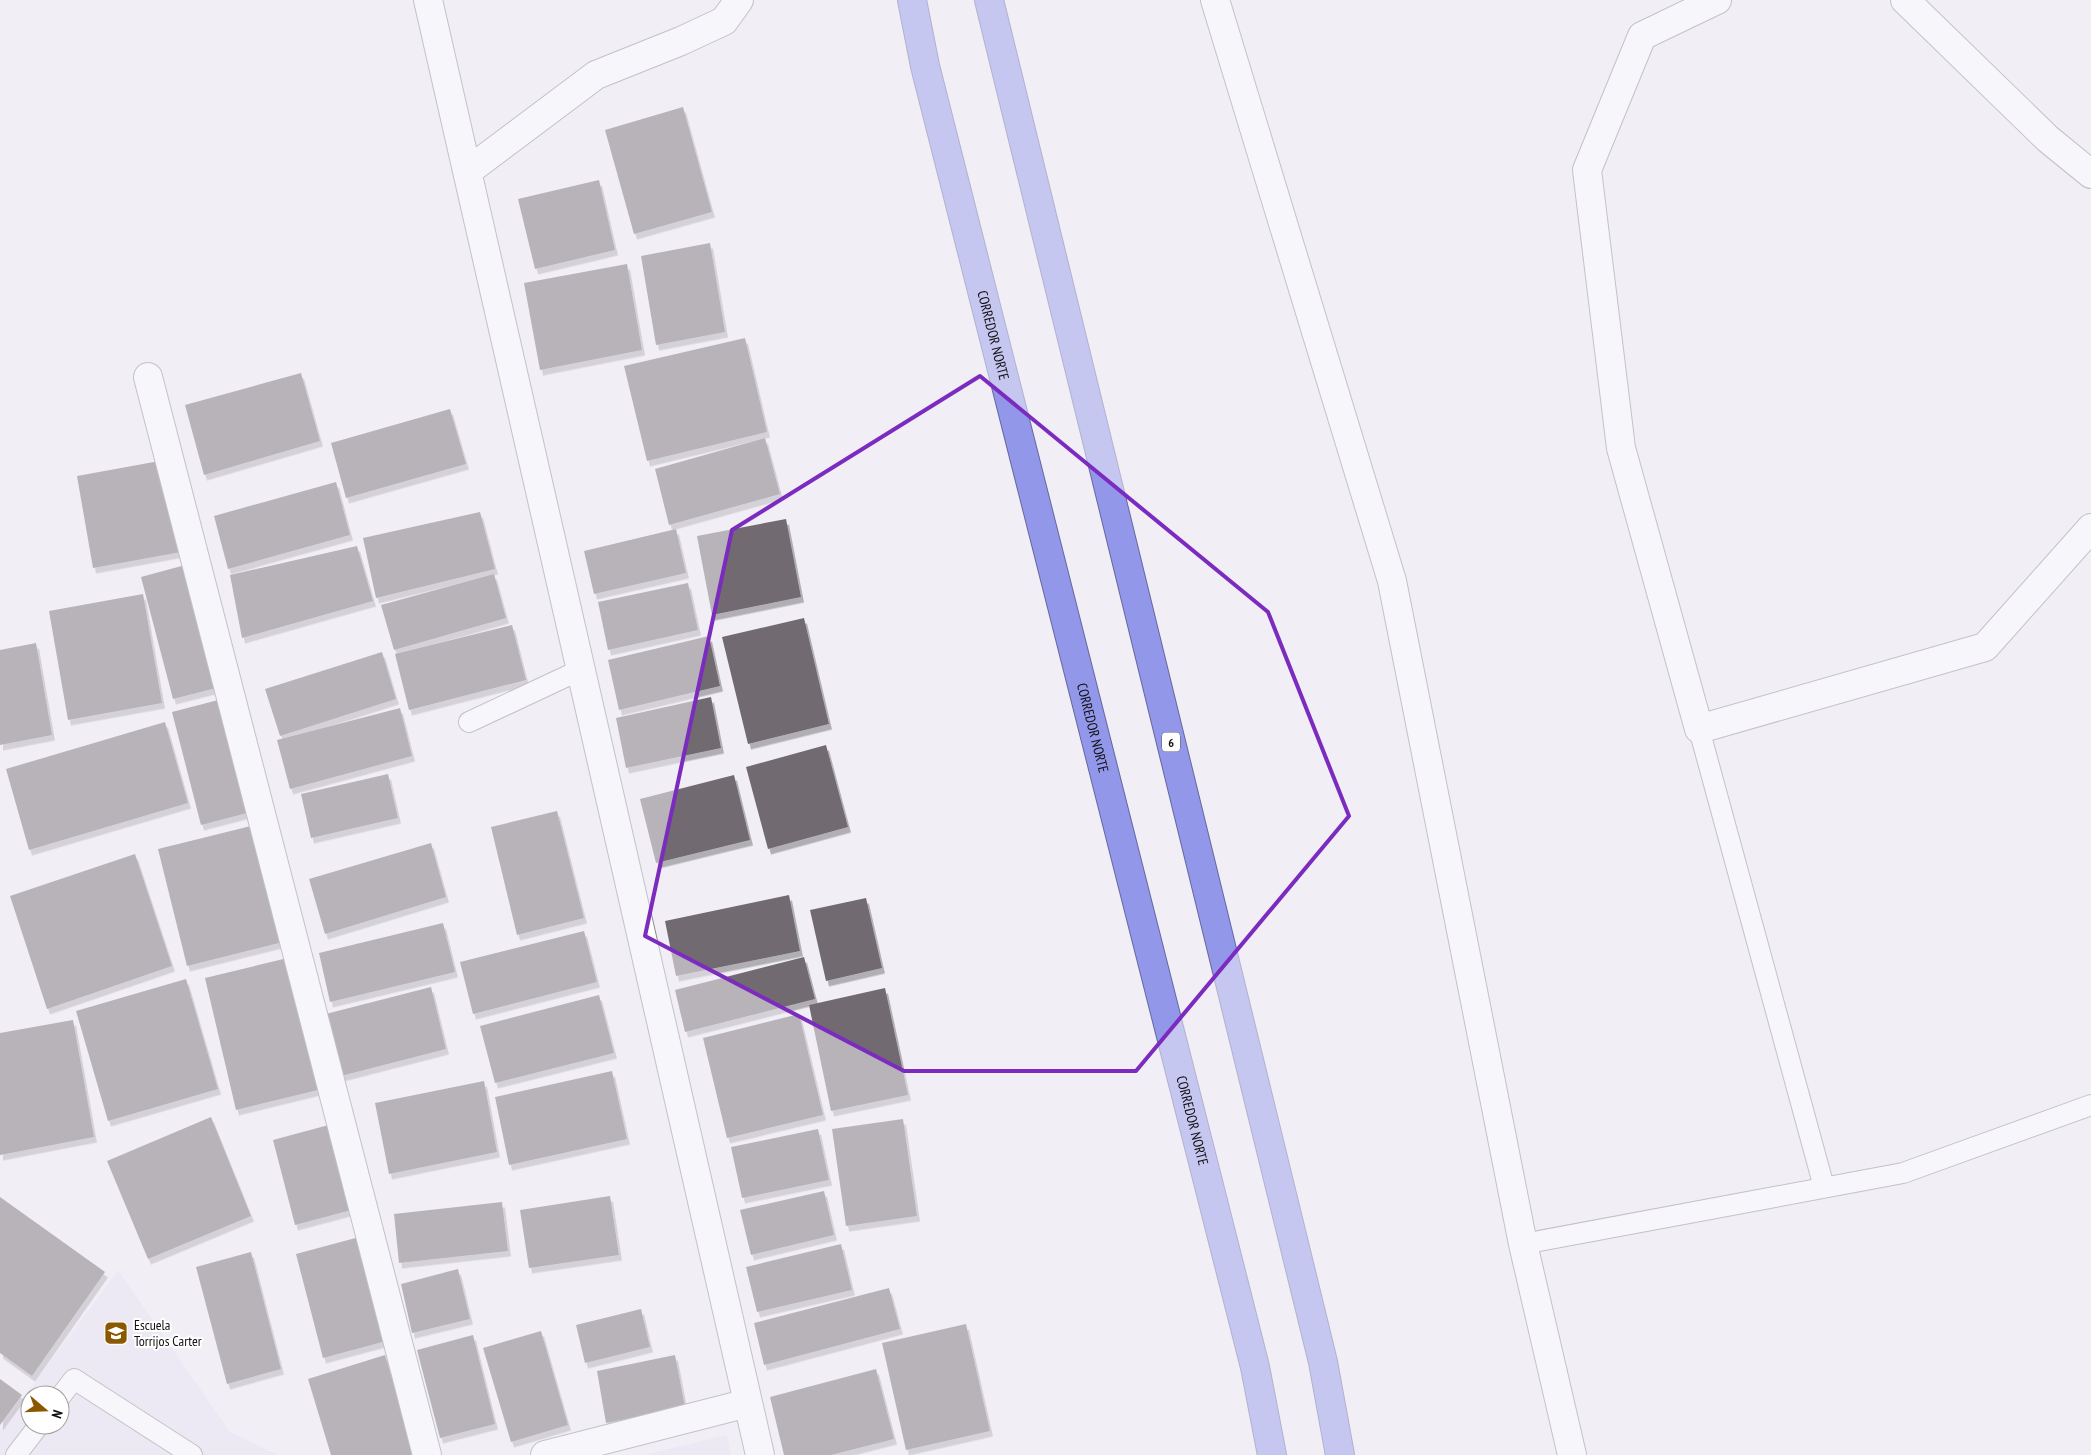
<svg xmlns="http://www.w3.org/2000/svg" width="2091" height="1455" viewBox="0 0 2091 1455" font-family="'PT Sans Narrow',sans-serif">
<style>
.built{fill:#e9e3f1;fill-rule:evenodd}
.building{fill:#716b70;filter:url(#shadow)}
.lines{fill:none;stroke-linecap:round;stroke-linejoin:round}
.lane-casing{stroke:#8e8b92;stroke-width:22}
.street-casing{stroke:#8e8b92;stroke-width:30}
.highway-casing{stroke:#65689e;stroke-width:30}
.lane{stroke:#fff;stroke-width:20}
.street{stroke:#fff;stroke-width:28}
.highway{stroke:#9297ea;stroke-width:28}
.marked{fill:none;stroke:#7b2cbf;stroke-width:4;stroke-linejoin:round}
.labels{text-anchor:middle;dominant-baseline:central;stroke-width:4;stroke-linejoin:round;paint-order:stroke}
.shield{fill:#fff;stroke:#585859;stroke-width:1}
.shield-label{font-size:12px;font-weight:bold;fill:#111012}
.street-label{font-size:14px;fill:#111012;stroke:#fff}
.poi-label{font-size:14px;fill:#111012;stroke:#fff;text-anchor:start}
</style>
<defs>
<filter id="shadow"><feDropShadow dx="3" dy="5.5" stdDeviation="0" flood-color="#0004"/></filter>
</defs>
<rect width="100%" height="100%" fill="#f1eef5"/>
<path class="built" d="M118 1270 230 1432 278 1455H0V1429ZM30 1395H60V1425H30Z
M727 1435 731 1455H643Z"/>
<path class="building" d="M683 107 712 212 634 234 605 130Z
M599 180 615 250 535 269 518 199Z
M710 243 725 332 656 345 641 256Z
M627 264 642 350 540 370 524 283Z
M745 338 767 432 647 461 624 366Z
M301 373 320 441 204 475 185 405Z
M450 409 466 464 346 498 331 443Z
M765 438 780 494 669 525 655 469Z
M165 460 181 552 93 568 77 476Z
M336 482 350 535 228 569 214 516Z
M480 512 495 569 376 598 363 538Z
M786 519 801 597 712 615 697 536Z
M676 529 686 573 594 594 584 551Z
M357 546 373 601 242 638 230 575Z
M189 564 220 687 173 699 141 577Z
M494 574 506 618 394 650 381 605Z
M688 583 698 630 608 650 598 602Z
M143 594 162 703 68 720 49 611Z
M804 618 829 724 748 744 722 637Z
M512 625 526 680 409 710 395 654Z
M709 636 720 686 619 710 608 660Z
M36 643 52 735 0 745V650Z
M382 652 396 699 280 736 265 689Z
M711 697 721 748 626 768 616 718Z
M226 698 255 811 201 825 172 712Z
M400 708 412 756 290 789 277 740Z
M165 722 188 803 29 850 6 769Z
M826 745 848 827 768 849 746 767Z
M388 774 398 818 311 838 301 794Z
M734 775 750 840 656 863 640 799Z
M557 811 584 918 517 935 491 827Z
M259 824 287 941 187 966 158 849Z
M431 843 446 897 325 934 309 879Z
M135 854 172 966 47 1009 10 896Z
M789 895 800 951 676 976 665 921Z
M866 898 882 968 826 981 810 910Z
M443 923 455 972 330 1002 319 953Z
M584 931 597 982 473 1014 460 962Z
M296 956 326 1088 236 1110 205 978Z
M804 957 815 999 685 1032 675 990Z
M186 979 218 1089 108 1121 76 1011Z
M431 987 446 1049 333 1078 318 1016Z
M885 988 908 1095 831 1111 809 1005Z
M599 995 614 1053 495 1083 480 1026Z
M799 1014 823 1115 727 1138 703 1038Z
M73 1020 94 1137 0 1155V1033Z
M612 1071 627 1139 509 1165 495 1097Z
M484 1081 497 1152 389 1174 375 1103Z
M211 1117 251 1216 148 1259 107 1161Z
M903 1119 917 1216 846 1226 832 1129Z
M336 1123 359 1208 295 1225 273 1140Z
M818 1129 829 1180 742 1198 731 1147Z
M824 1191 834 1235 751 1255 740 1210Z
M610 1196 619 1255 529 1268 520 1210Z
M0 1197 105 1272 32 1376 0 1353Z
M502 1202 508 1251 399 1263 394 1214Z
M363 1236 390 1340 323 1358 296 1254Z
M841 1244 852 1290 757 1312 746 1267Z
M251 1252 281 1369 227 1384 196 1267Z
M458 1269 470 1319 412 1333 401 1284Z
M889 1288 900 1329 764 1365 754 1323Z
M641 1309 650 1347 585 1363 576 1325Z
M966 1324 990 1431 906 1450 882 1343Z
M541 1331 568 1425 511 1442 483 1348Z
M473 1335 495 1424 440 1438 417 1350Z
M385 1355 415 1455H331L308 1379Z
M675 1355 685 1407 606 1423 597 1371Z
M876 1369 894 1439 831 1455H784L770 1397Z
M0 1379 22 1395 0 1425Z"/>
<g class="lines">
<g class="lane-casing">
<path id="lane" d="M469 722 580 670
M1699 729 1824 1187
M1523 1244 1903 1173 2091 1105
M60 1397 74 1379 192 1455
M16 1455 39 1425"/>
</g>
<g class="street-casing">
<path id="street" d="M428 0 760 1455
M1215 0 1392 581 1523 1244 1572 1455
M1717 0 1642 36 1587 170 1621 448 1699 729 1985 647 2091 528
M1905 0 2048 139 2091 174
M468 171 596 75 681 41 724 21 739 0
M148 377 427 1455
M545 1455 748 1403"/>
</g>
<g class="highway-casing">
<g id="highway">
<path id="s1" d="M912 0 925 66 1255 1367 1272 1455"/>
<path d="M989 0 1323 1362 1340 1455"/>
</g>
</g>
<use href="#lane" class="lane"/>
<use href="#street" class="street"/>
<use href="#highway" class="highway"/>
</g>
<path d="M0 0H2091V1455H0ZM980 376 1268 612 1349 816 1136 1071H904L645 936 732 530Z" fill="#f1eef5" fill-opacity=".55" fill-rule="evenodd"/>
<path class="marked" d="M980 376 1268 612 1349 816 1136 1071H904L645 936 732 530Z"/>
<defs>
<g id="school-square" transform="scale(1.25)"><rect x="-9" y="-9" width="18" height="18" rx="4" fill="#8a5801" stroke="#fff"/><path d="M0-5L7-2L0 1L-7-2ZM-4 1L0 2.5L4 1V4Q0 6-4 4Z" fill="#fff"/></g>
</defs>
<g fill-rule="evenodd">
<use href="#school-square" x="116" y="1333"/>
</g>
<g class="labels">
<rect class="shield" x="1162" y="732.5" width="18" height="19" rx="4"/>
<g class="shield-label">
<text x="1171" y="742">6</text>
</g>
<g class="street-label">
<text stroke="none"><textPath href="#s1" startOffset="345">CORREDOR NORTE</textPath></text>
<text stroke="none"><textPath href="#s1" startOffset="750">CORREDOR NORTE</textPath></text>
<text stroke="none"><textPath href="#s1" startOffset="1155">CORREDOR NORTE</textPath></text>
</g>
<g class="poi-label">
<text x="134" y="1325">Escuela<tspan x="134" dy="16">Torrijos Carter</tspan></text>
</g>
</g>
<g transform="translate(45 1410) rotate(109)"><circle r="24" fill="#ffffff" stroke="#a09fa0"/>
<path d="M0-4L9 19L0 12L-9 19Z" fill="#8a5801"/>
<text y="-8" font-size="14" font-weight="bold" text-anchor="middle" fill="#111012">N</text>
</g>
</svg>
